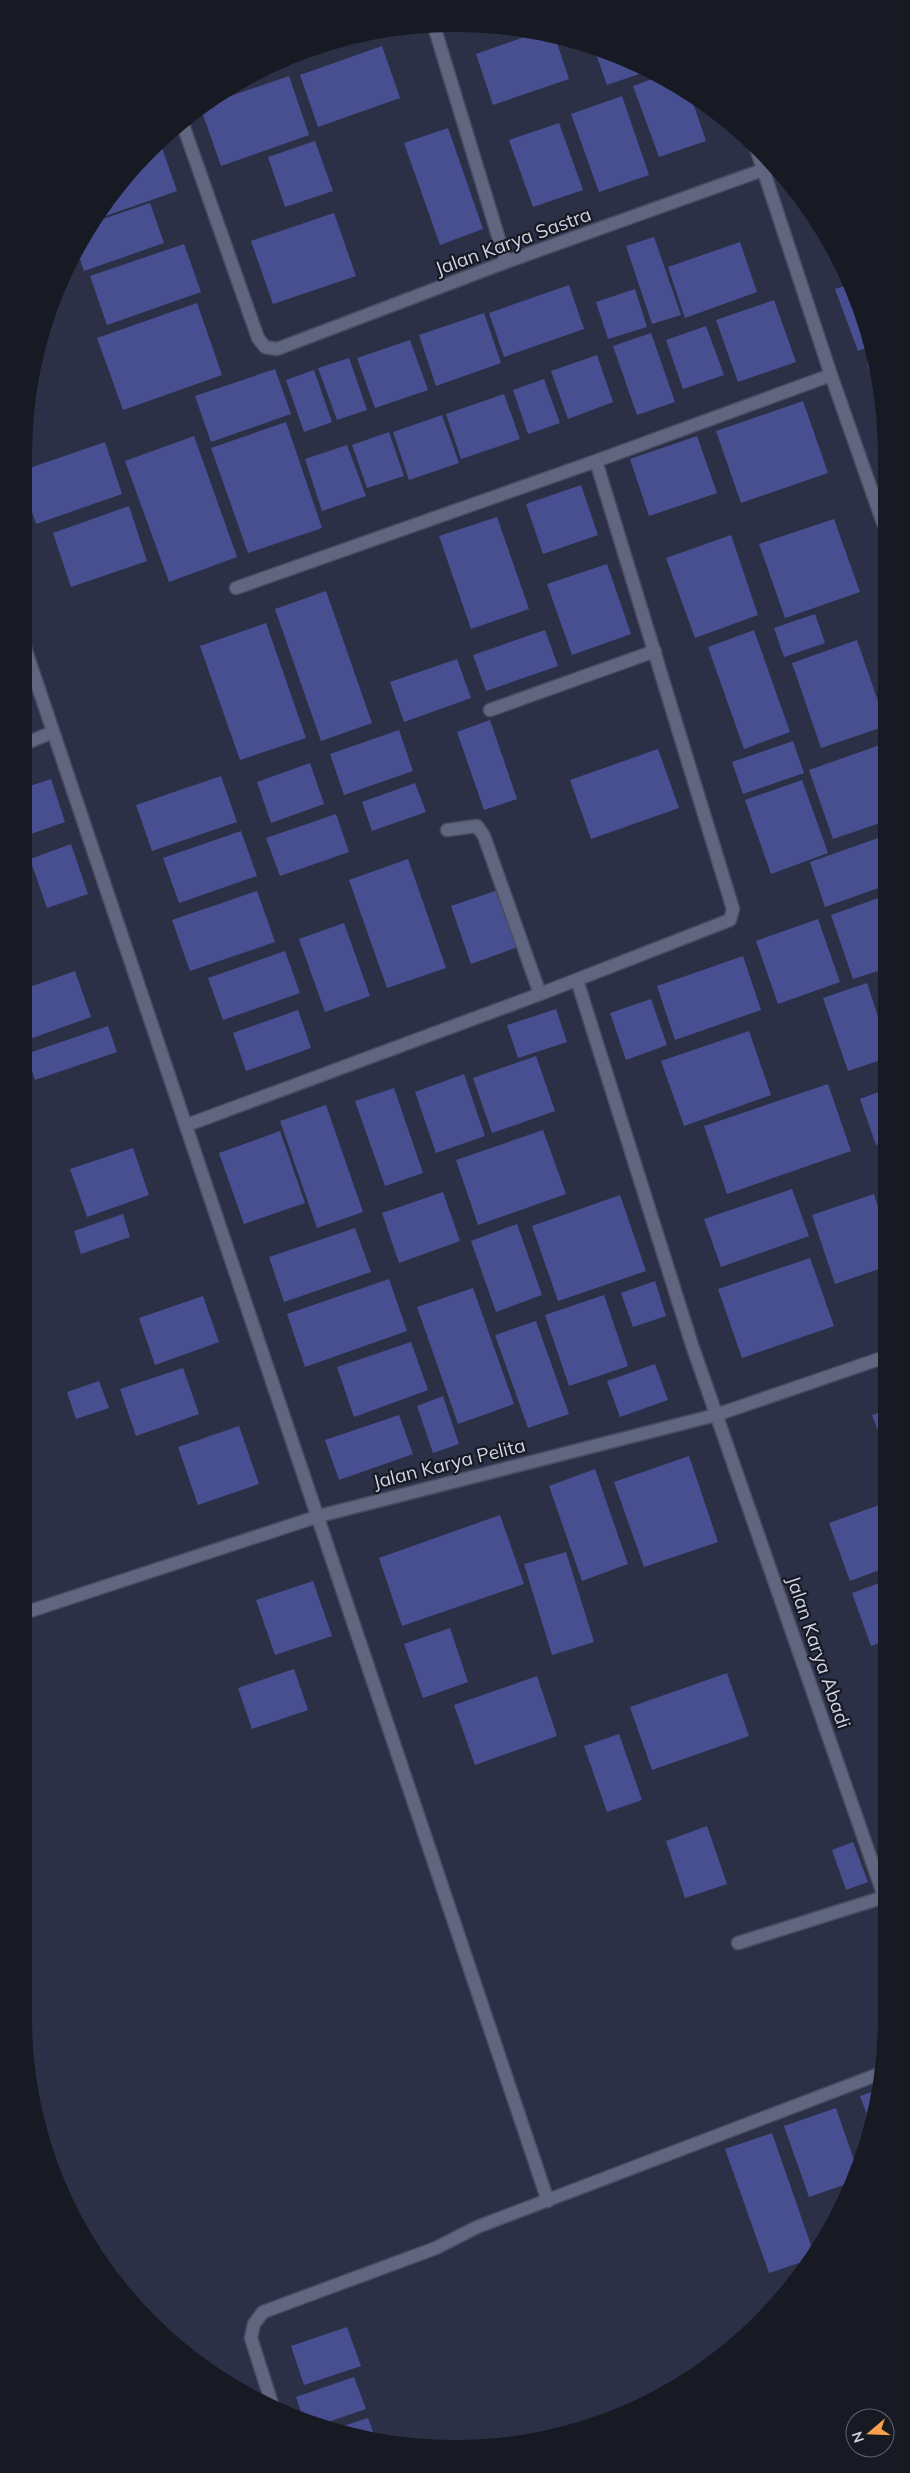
<svg xmlns="http://www.w3.org/2000/svg" width="910" height="2473" viewBox="0 0 910 2473" font-family="Mulish,sans-serif">
<style>
.building{fill:#474f91}
.lines{fill:none;stroke-linecap:round;stroke-linejoin:round}
.minor-casing{stroke:#494c60;stroke-width:15}
.minor{stroke:#606580;stroke-width:12}
.labels{text-anchor:middle;dominant-baseline:central;stroke-width:4.5;stroke-linejoin:round;paint-order:stroke}
.street-label{font-size:19px;fill:#d1d4e4;stroke:#171923}
</style>
<rect width="100%" height="100%" fill="#2c3047"/>
<path class="building" d="M536 33 555 37 569 79 493 105 476 54Z
M331 43 302 54V53L317 47Z
M382 46 400 98 318 127 300 75Z
M595 51 642 73 607 85Z
M255 75 257 80 228 90 240 81Z
M289 76 309 135 221 166 201 109 207 104Z
M655 78 690 94 706 141 659 157 633 86Z
M622 96 649 175 599 192 571 114Z
M559 123 583 190 533 207 509 140Z
M448 128 483 229 440 245 404 143Z
M315 141 333 191 285 207 268 157Z
M160 142 177 191 97 219 113 192Z
M150 203 164 243 84 271 77 250 94 222Z
M334 213 356 276 273 304 251 241Z
M654 237 681 315 652 324 626 246Z
M740 242 757 292 685 318 668 267Z
M184 244 201 292 107 325 90 276Z
M850 284 853 290 869 347 858 351 835 289Z
M569 285 584 329 504 357 489 313Z
M635 289 647 327 608 339 596 302Z
M774 300 796 362 738 382 716 320Z
M197 303 222 375 123 410 97 338Z
M484 313 501 363 436 386 419 335Z
M706 326 724 375 683 389 666 340Z
M651 333 675 402 637 415 613 346Z
M410 340 428 390 375 408 357 358Z
M597 355 613 402 568 419 551 371Z
M349 358 367 410 337 420 318 368Z
M873 362 883 398V406L867 364Z
M275 369 291 414 211 442 195 396Z
M314 370 332 422 304 432 286 380Z
M544 379 560 423 528 434 513 390Z
M504 394 520 439 461 459 446 414Z
M803 401 828 473 741 503 716 431Z
M442 415 459 463 409 480 393 432Z
M286 422 322 528 248 553 211 448Z
M389 432 404 476 367 488 352 445Z
M194 436 237 557 169 582 125 461Z
M697 436 717 493 649 516 630 459Z
M105 442 122 494 36 524 24 488V470Z
M347 445 366 496 322 511 305 459Z
M581 485 598 535 543 554 526 504Z
M129 506 147 561 71 587 53 533Z
M497 517 529 609 471 629 439 536Z
M834 519 860 592 785 618 759 544Z
M731 535 758 615 695 638 666 558Z
M607 564 631 634 572 655 547 584Z
M326 591 372 723 321 741 275 609Z
M815 614 825 643 784 657 774 628Z
M266 623 306 738 240 760 200 646Z
M545 630 558 666 486 691 473 655Z
M754 630 790 732 744 749 708 647Z
M857 640 883 716V727L821 748 792 663Z
M457 659 471 698 404 722 390 682Z
M490 720 517 799 484 810 457 732Z
M399 730 413 771 344 795 330 754Z
M793 741 804 773 743 794 732 762Z
M880 745 883 754V822L833 839 809 770Z
M658 749 679 808 591 839 570 780Z
M310 763 324 804 271 823 257 782Z
M221 776 237 822 152 851 136 805Z
M51 779 65 822 28 835 24 823V788Z
M802 780 828 853 771 874 745 800Z
M415 783 426 812 372 831 362 802Z
M336 814 349 852 280 876 266 838Z
M241 831 257 876 179 903 163 858Z
M884 836V886L825 907 810 862Z
M71 844 88 894 47 908 30 859Z
M408 859 446 968 387 988 349 880Z
M498 890 518 947 471 964 451 906Z
M257 891 275 942 190 971 172 920Z
M884 896V969L853 979 831 915Z
M818 919 840 982 778 1004 756 941Z
M344 923 370 996 325 1012 299 939Z
M285 951 300 993 223 1020 208 978Z
M743 956 761 1010 675 1040 657 986Z
M75 971 91 1017 24 1041V989Z
M867 983 884 1035V1059L848 1071 823 998Z
M651 999 667 1045 626 1060 610 1013Z
M556 1009 567 1042 518 1058 507 1025Z
M298 1010 311 1048 246 1071 233 1033Z
M108 1026 117 1052 35 1080 26 1054Z
M749 1031 771 1095 684 1126 661 1061Z
M536 1056 555 1111 492 1133 473 1078Z
M464 1074 485 1136 436 1153 415 1092Z
M828 1084 851 1151 727 1194 704 1126Z
M394 1088 423 1173 385 1186 355 1101Z
M884 1090V1143L876 1145 860 1099Z
M326 1105 363 1212 317 1228 280 1121Z
M543 1130 566 1194 478 1225 456 1160Z
M280 1131 305 1203 244 1224 219 1153Z
M133 1148 149 1195 87 1217 70 1169Z
M792 1189 809 1236 721 1267 704 1219Z
M443 1192 460 1241 399 1263 382 1213Z
M874 1194 884 1226 885 1267 835 1284 812 1215Z
M620 1195 646 1271 558 1301 532 1226Z
M123 1214 130 1237 81 1254 74 1231Z
M517 1224 542 1295 496 1312 471 1241Z
M355 1228 371 1272 284 1302 269 1257Z
M810 1258 834 1326 742 1358 718 1289Z
M389 1279 407 1331 305 1367 287 1314Z
M655 1281 666 1316 633 1327 621 1293Z
M473 1288 514 1404 458 1424 417 1307Z
M604 1295 628 1366 569 1386 545 1315Z
M203 1296 219 1342 155 1365 139 1318Z
M536 1321 569 1414 528 1428 495 1335Z
M411 1342 428 1390 354 1417 337 1367Z
M655 1364 668 1400 620 1417 607 1381Z
M183 1368 199 1414 136 1436 120 1389Z
M99 1381 109 1408 76 1419 67 1392Z
M443 1396 459 1444 433 1453 417 1406Z
M885 1411V1449L872 1415Z
M399 1415 413 1454 339 1480 325 1440Z
M239 1426 259 1484 198 1505 178 1447Z
M689 1456 718 1542 644 1567 614 1482Z
M595 1469 628 1564 582 1581 549 1486Z
M885 1503V1568L850 1581 829 1523Z
M500 1515 524 1584 402 1626 379 1558Z
M566 1552 594 1642 552 1655 524 1564Z
M313 1581 332 1636 275 1655 256 1600Z
M885 1581V1641L871 1646 852 1593Z
M450 1628 468 1682 423 1698 404 1644Z
M294 1669 308 1710 252 1729 238 1688Z
M727 1673 749 1736 652 1770 630 1707Z
M537 1676 557 1736 475 1765 454 1705Z
M619 1734 642 1800 607 1812 584 1746Z
M707 1826 727 1884 685 1898 666 1841Z
M853 1842 868 1882 846 1890 832 1850Z
M877 2090 872 2128 860 2096Z
M836 2108 857 2169 852 2182 809 2197 784 2126Z
M772 2133 814 2254 811 2259 769 2273 725 2149Z
M347 2327 361 2366 304 2385 291 2346Z
M354 2377 366 2409 316 2426 304 2421 296 2397Z
M368 2418 376 2440 331 2430Z"/>
<g class="lines">
<g class="minor-casing">
<path id="minor" d="M434 26 506 262
M182 122 258 338 265 347 277 349 506 262 774 166
M757 151 831 375 883 523
M236 588 596 461
M24 645 548 2201
M490 710 655 651
M24 744 53 732
M447 830 477 826 484 836 540 994
M577 980 692 1345 886 1902
M187 1125 540 994 730 920 733 909 596 461 831 375
M24 1613 319 1516 716 1415 885 1357
M738 1943 884 1897
M273 2407 251 2338 254 2324 263 2312 436 2248 477 2227 879 2074"/>
</g>
<use href="#minor" class="minor"/>
</g>
<g class="labels">
<g class="street-label">
<text transform="translate(513 241) rotate(-20)">Jalan Karya Sastra</text>
<text transform="translate(449 1463) rotate(-14)">Jalan Karya Pelita</text>
<text transform="translate(819 1652) rotate(71)">Jalan Karya Abadi</text>
</g>
</g>
<path d="M0 0H910V2473H0ZM454 32H456A422 422 0 0 1 878 454V2018A422 422 0 0 1 456 2440H454A422 422 0 0 1 32 2018V454A422 422 0 0 1 454 32Z" fill="#171923" fill-rule="evenodd"/>
<g transform="translate(870 2433) rotate(251)"><circle r="24" fill="#171923" stroke="#616470"/>
<path d="M0-4L9 19L0 12L-9 19Z" fill="#f9a04d"/>
<text y="-8" font-size="14" font-weight="bold" text-anchor="middle" fill="#d1d4e4">N</text>
</g>
</svg>
